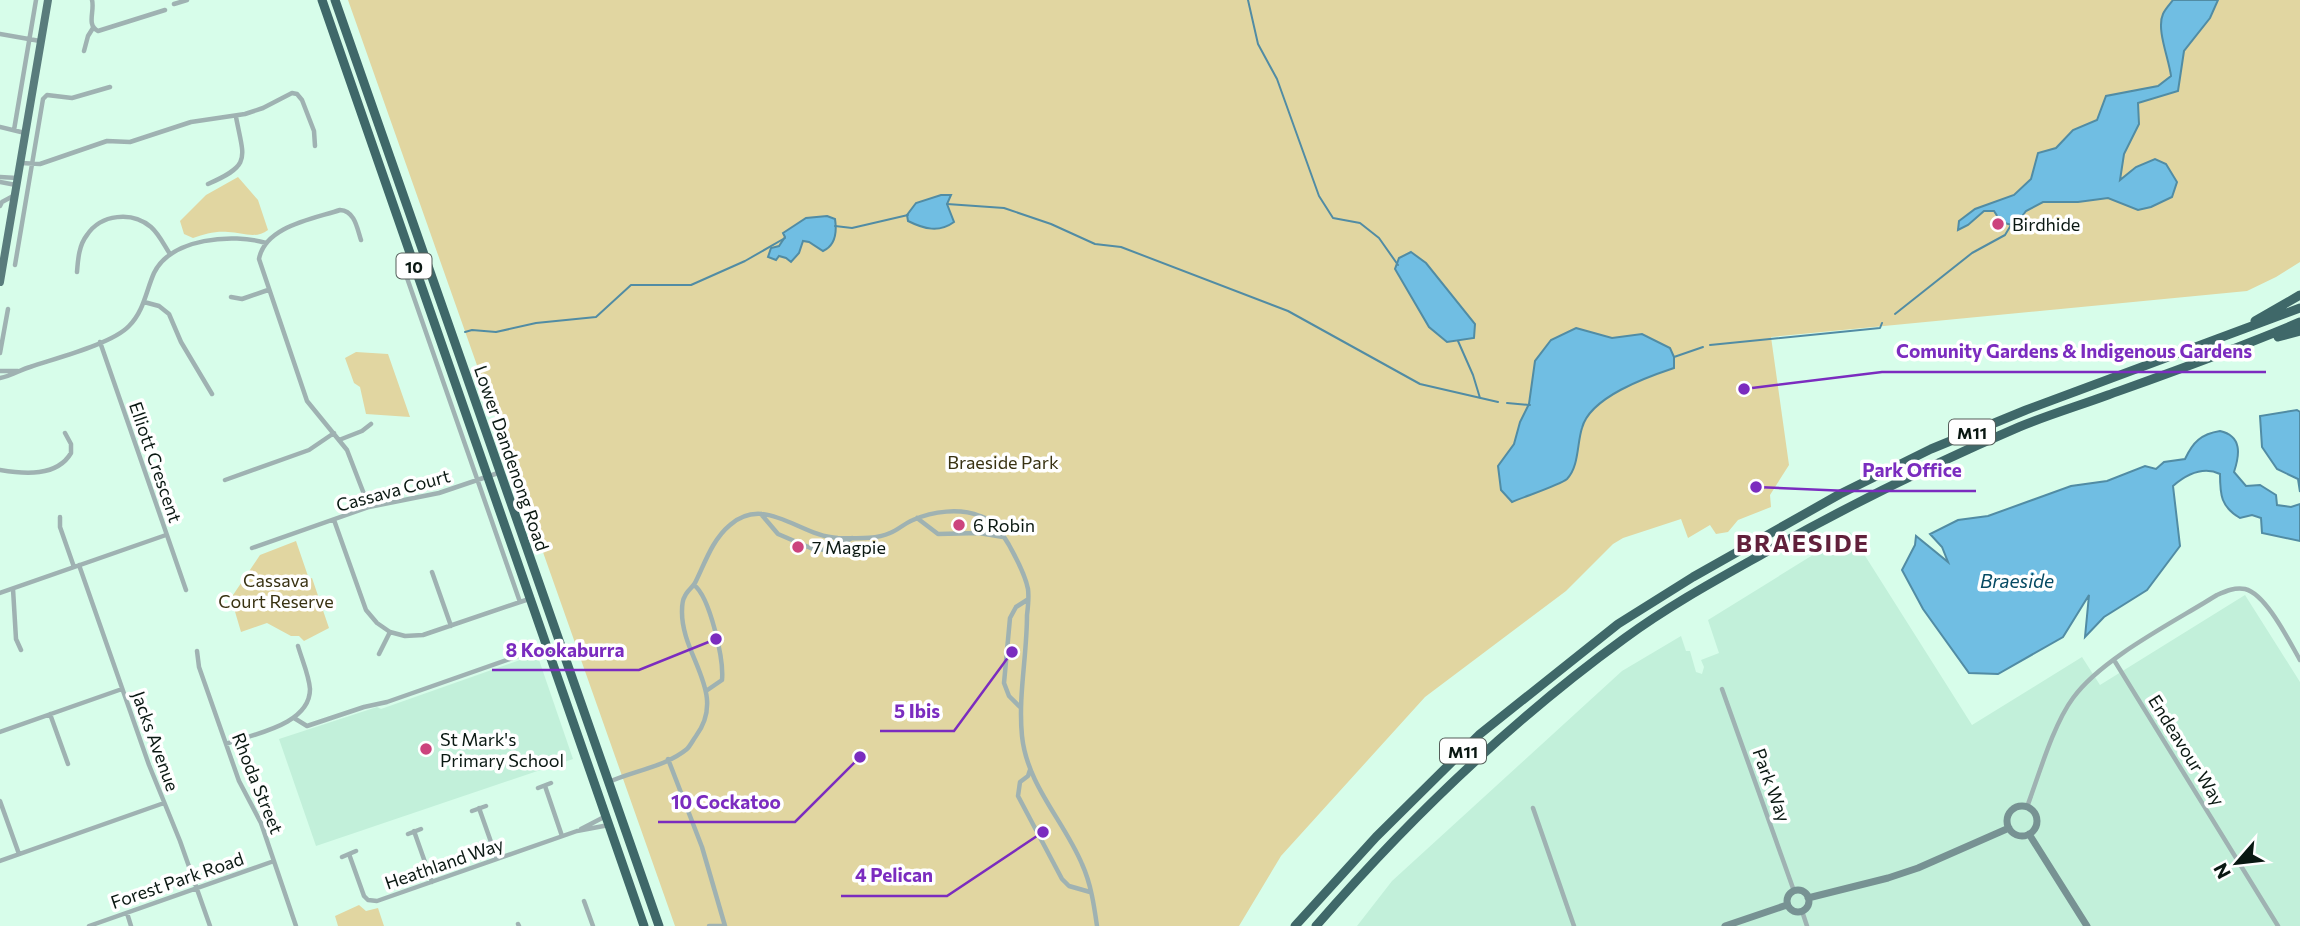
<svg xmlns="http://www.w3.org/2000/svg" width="2300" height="926" viewBox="0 0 2300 926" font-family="Commissioner,sans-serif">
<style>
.built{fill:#c2f0da}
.green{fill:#e1d6a1}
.water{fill:#70bee3;stroke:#518ca4;stroke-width:2}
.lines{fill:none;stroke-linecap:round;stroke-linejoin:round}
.stream{stroke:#518ca4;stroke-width:2}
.street{stroke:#9fb2b2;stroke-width:4.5}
.secondary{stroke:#779293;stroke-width:7}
.primary{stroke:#597c7c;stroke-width:8}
.highway{stroke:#3f6869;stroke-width:9}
.poi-dot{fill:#cc437d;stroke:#fff;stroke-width:2.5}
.labels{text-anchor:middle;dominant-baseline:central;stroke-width:7;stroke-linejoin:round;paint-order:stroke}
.shield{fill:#fff;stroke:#545d59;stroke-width:2}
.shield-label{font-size:16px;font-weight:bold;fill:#0a1812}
.poi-label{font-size:18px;fill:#0a1812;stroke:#fff;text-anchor:start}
.street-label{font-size:18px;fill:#0a1812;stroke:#fff}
.park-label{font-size:18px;fill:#393212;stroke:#fff}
.water-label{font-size:19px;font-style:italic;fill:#064a63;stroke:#fff}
.district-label{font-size:24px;font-weight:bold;letter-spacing:2px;fill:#62203b;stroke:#fff}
.leader{fill:none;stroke:#7b2cbf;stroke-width:2.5}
.callout-dot{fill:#7b2cbf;stroke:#fff;stroke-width:2.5}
.callout-label{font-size:19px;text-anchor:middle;font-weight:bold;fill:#7b2cbf;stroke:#fff;stroke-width:7;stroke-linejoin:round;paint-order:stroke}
</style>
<rect width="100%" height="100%" fill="#d7fdea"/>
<path class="built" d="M1850 532 1972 725 2082 657 2100 685 2245 595 2300 682V926H1357L1392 881 1622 671 1681 636 1686 651H1690L1696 672 1702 674 1704 667 1701 660 1719 653 1708 620Z
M537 654 573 759 316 846 279 739 377 707 381 709Z"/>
<path class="green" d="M348 0H2300V262L2276 277 2247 291 1771 337 1789 465 1770 495 1771 507 1738 520 1728 532 1716 534 1710 525 1688 538 1681 519 1623 538 1613 544 1566 591 1425 697 1281 856 1239 926H675Z
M238 177 258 200 268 230C255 240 242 232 228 232 215 231 205 234 193 238L184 234 180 221 206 195Z
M356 352 388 354 410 417 366 414 360 387 354 383 345 358Z
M296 541 309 579 312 578 329 628 304 641 299 636H291L267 623 241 632 231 598 260 555Z
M359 905 366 911 378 908 384 926H338L335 916Z"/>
<path class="water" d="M2173 0H2218L2210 18 2184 51 2178 91 2138 103 2139 124 2124 154 2120 180 2136 167 2155 159 2166 164 2177 182 2172 197 2151 207 2138 210 2108 198 2078 202H2043L2026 211 2015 226 2001 222 1994 211H1984L1968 225 1958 230 1959 221 1975 209 2014 195 2031 179 2038 153 2056 148 2073 130 2097 120 2106 96 2158 86 2171 76C2169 59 2156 29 2163 14 2165 9 2170 4 2173 0Z
M941 195H951L947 204 954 222C939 233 924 229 908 221L907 215 916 203Z
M827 216 835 219C837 232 836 245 823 251L809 242 803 241 799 253 791 262 786 258 779 256 776 260 768 257 771 248 779 246 785 237 783 233 806 218Z
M1411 252 1426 263 1475 324 1474 338 1447 342 1429 327 1395 269 1399 258Z
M1576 328 1612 338 1642 334 1670 348 1674 357V368C1647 377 1590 397 1582 428 1577 443 1579 467 1567 479 1560 485 1523 497 1512 502L1501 490 1498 466 1514 444 1520 422 1529 404 1535 361 1551 340Z
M2297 410 2300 412V492L2298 479 2277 469 2262 447 2260 416Z
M2220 431C2242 436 2240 454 2234 472L2246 486 2260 485 2276 495 2277 505 2291 507 2300 504V541L2262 533 2261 518 2252 515 2240 518C2221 507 2220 495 2220 474 2203 466 2187 474 2173 486L2180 546 2147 590 2104 617 2085 637 2089 595 2063 637 1998 674 1969 673 1923 609 1902 570 1915 545 1916 536 1948 562 1942 547 1930 534 1958 520 1988 516 2071 486 2107 481 2145 466 2156 469 2164 462 2185 459C2193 442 2201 434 2220 431Z"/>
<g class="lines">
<path class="stream" d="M1248 0 1258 44 1277 79 1319 196 1333 218 1360 223 1379 238 1398 265
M947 204 1004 208 1051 224 1095 244 1121 247 1288 311 1420 384 1498 402
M835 226 852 228 908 215
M1895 314 1972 253 2005 235 2011 225
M465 332 472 330 496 332 536 323 596 317 631 285H691L745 261 785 238
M1458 341 1473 375 1480 398
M1710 345 1880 328 1882 323
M1674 357 1703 347
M1507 403 1530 405"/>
<path class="street" d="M92 0C95 11 86 25 98 31L165 10
M174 4 187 0
M0 34 40 41
M84 51 88 36 93 28
M0 127 25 133
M14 130 36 0
M21 163 40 164 107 141 130 142 191 122 245 114 263 108 292 93 297 94 302 100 314 131 315 146
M0 177 17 178
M0 182 16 185
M208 184C252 165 244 159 236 117
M0 206 2 202 15 195
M361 240C357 228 355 211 340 210 313 219 265 226 259 259L307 401 347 450 369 507
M413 261 406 270V275L520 602
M15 265 43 99 47 95 72 98 110 87
M77 272C78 259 79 245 87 235 101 214 132 211 151 227 159 234 164 245 170 254
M231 297 242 299 268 290
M144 302 159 306 169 314 181 342 212 394
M100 342 186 590
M0 353 8 309
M0 371H18
M0 378C11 376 20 370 30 367 56 358 112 344 129 326 144 311 146 291 154 273 171 238 233 233 266 243
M339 440 362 431 371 424
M0 470C24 474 57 477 71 453V444L65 433
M225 480 309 450 334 433
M761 514 778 534 813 549 829 550 852 538
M60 517V527L74 567
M917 518 938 534 979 533 1003 537
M334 520 366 610 377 623 390 632 405 636 423 635 529 599
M252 548 369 507 439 493 501 472
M79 565 149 765 180 841 210 926
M432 572 451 626
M694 585C710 597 724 660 722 680L706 691
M13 589 16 639 21 650
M0 593 166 535
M197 651 199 667 239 781 261 823 296 926
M379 654 390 632
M2114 660 2278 926
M1722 689 1794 891
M1020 707 1009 696 1004 683 1010 618 1016 607 1027 600
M50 714 68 764
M294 718 307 726 364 707 387 702 547 646
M0 732 122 689
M226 744C253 734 310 725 310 689 309 675 302 660 298 646
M668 759 702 847 725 926
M1030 770 1028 776 1020 782 1018 796 1062 879 1069 886 1090 892
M609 782C633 771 665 767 687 749 690 746 693 740 696 736 728 693 681 656 682 611 682 607 683 599 685 596 687 591 692 588 695 583 705 563 712 540 730 525 765 494 801 537 838 538 856 538 874 540 890 533 898 530 905 523 913 520 933 511 960 508 980 516 995 521 1001 532 1009 545 1016 558 1025 573 1028 589 1029 597 1028 607 1027 615 1027 656 1018 696 1022 736 1027 785 1064 821 1082 864 1091 884 1094 905 1097 926
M545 786 562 836
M538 788 551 783
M0 801 19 854
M2027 807C2039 775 2053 725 2073 698 2102 658 2174 622 2217 595 2226 591 2235 587 2245 589 2266 594 2289 641 2300 660
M479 808 497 859
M1533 808 1574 926
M472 811 486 806
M581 829 606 816
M414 831 432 882
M408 834 421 829
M349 854 364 896 368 900 377 901 577 831 609 825
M342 857 356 851
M0 861 164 803
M584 901 593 926
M1802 911 1807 926
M127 913 131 926
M518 924 519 926
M89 926 274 861
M709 926H723"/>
<path class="secondary" d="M2007 821a15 15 0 1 1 30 0a15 15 0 1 1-30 0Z
M2029 834 2087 926
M1787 901a11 11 0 1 1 22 0a11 11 0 1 1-22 0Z
M1808 898 1888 878 1918 868 2009 828
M1725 926 1787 905"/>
<path class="primary" d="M0 282 48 0"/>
<path class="highway" d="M322 0 644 926
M335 0 659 926
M2255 321 2300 295
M2278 337 2300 331
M1295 926 1376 837 1480 734 1618 624 1693 577 1840 494 1931 449 2026 410 2300 308
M1316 926C1408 820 1512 720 1625 638 1670 605 1718 579 1766 552 1848 506 1932 464 2019 427 2048 415 2078 406 2108 395 2172 372 2237 349 2300 322"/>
</g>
<g class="poi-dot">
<circle cx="1998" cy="224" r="7"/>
<circle cx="959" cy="525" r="7"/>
<circle cx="798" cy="547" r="7"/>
<circle cx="426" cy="749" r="7"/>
</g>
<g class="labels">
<g class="shield">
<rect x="396.5" y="253.5" width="35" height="25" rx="5"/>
<rect x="1949" y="419.5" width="46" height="25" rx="5"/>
<rect x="1440" y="738.5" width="46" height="25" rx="5"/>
</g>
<g class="shield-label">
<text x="414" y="266">10</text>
<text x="1972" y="432">M11</text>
<text x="1463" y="751">M11</text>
</g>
<g class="poi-label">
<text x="2012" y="224">Birdhide</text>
<text x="973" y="525">6 Robin</text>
<text x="812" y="547">7 Magpie</text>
<text x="440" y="739">St Mark's<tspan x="440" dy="21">Primary School</tspan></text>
</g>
<g class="street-label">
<text transform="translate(512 458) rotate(71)">Lower Dandenong Road</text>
<text transform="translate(156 462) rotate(71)">Elliott Crescent</text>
<text transform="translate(393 490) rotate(-15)">Cassava Court</text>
<text transform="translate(156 741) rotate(70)">Jacks Avenue</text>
<text transform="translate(2187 750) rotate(58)">Endeavour Way</text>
<text transform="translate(258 783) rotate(68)">Rhoda Street</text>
<text transform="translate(1772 785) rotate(70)">Park Way</text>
<text transform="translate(444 863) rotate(-19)">Heathland Way</text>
<text transform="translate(177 880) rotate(-19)">Forest Park Road</text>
</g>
<g class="park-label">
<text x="1003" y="462">Braeside Park</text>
<text x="276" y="580">Cassava<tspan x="276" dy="21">Court Reserve</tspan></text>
</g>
<g class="water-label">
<text x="2017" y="580">Braeside</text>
</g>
<g class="district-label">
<text x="1803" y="542">BRAESIDE</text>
</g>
</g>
<path class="leader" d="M1744 389L1882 372H2266M1756 487L1848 491H1976M716 639L639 670H492M1012 652L954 731H880M860 757L795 822H658M1043 832L947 896H841"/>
<g class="callout-dot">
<circle cx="1744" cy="389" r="7"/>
<circle cx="1756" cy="487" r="7"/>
<circle cx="716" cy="639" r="7"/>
<circle cx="1012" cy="652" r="7"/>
<circle cx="860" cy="757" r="7"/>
<circle cx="1043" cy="832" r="7"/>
</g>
<g class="callout-label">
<text x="2074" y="358">Comunity Gardens &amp; Indigenous Gardens</text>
<text x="1912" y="477">Park Office</text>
<text x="565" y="657">8 Kookaburra</text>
<text x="917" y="718">5 Ibis</text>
<text x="726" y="809">10 Cockatoo</text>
<text x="894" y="882">4 Pelican</text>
</g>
<g transform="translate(2237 863) rotate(242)" stroke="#ffffff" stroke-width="5" paint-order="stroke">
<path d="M0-5L12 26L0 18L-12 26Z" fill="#0a1812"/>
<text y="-10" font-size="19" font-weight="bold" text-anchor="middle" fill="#0a1812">N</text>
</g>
</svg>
